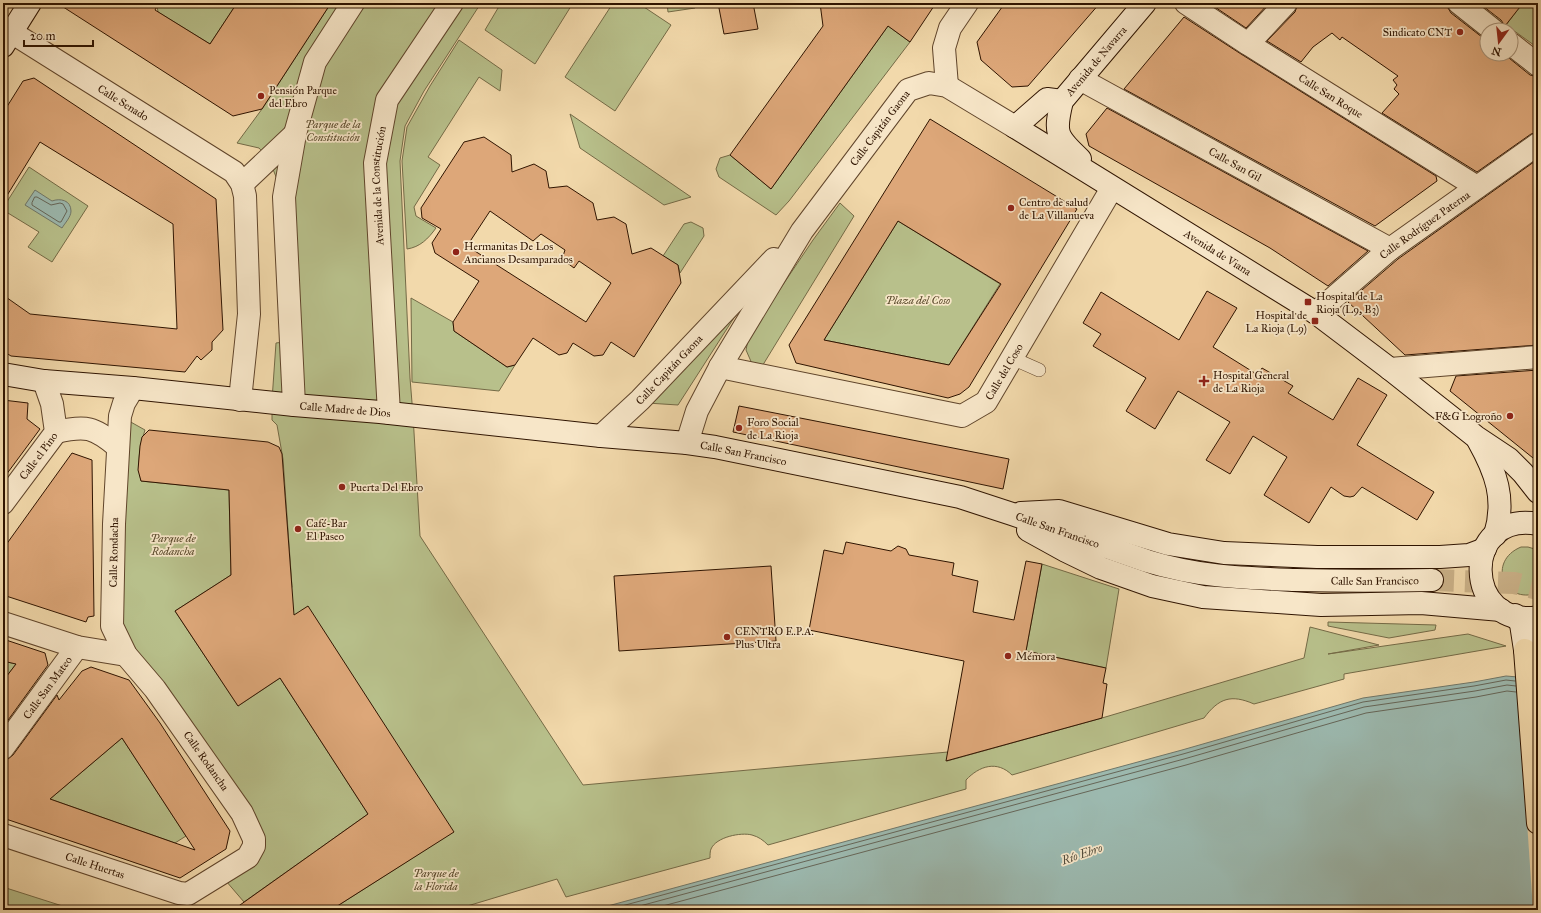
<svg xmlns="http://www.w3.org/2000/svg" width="1541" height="913" viewBox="0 0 1541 913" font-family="'IM FELL Great Primer',serif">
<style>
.green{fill:#b8c08b;stroke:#746a46}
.water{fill:#9cb9af;stroke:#707769}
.pier{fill:#f2d9ab}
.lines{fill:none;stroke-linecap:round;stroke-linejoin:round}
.shore{stroke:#666658;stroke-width:1}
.building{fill:#dda779;stroke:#2f1400;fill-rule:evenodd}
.secondary-tunnel{stroke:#cbb289;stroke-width:22;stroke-dasharray:22 11;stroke-linecap:butt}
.lane-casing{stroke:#60452b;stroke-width:14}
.street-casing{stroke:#60452b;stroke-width:24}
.secondary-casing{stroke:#2f1400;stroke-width:24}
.primary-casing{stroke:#2f1400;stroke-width:24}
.lane{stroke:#f7e6c8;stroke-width:13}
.street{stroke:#f7e6c8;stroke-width:22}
.secondary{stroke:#f7e6c8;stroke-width:22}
.primary{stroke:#f2d9ab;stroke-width:22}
.poi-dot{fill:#8f2418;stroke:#f7e6c8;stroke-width:1.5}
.labels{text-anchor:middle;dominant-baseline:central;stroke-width:3.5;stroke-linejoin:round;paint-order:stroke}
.poi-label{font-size:11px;fill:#2f1400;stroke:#f7e6c8;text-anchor:start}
.street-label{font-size:11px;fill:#2f1400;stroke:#f7e6c8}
.park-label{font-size:11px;font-style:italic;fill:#58482a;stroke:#f7e6c8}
.water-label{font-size:12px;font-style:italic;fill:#554e3d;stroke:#f7e6c8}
</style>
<rect width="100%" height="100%" fill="#f2d9ab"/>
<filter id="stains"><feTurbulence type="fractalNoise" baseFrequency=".005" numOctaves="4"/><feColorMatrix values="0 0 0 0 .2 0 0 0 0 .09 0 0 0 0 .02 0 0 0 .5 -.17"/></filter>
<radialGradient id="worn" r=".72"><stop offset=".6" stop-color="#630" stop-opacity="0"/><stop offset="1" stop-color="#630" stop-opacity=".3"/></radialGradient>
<path class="green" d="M159 3H237L210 44 158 12 157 6Z
M331 3H481L424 91 405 126 400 161 410 378 413 415 420 536 583 785 948 752 947 761 1102 718 1304 658 1310 627 1379 645 1328 654 1468 634 1506 646 1344 674V679L1254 704C1231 694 1219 698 1204 718L1012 775C997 760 979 766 966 780V789L768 845C763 840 759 837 752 835 741 832 716 837 711 849 710 851 710 855 710 858L566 897 557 879 454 910H331L453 832 260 638 292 587 283 459 277 425 272 420V400L276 343 291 341 280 187 269 159 259 148 237 143 262 109Z
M501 3H573L535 64 485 30Z
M613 3H638L671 25 615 111 565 77Z
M667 3H694L695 8 668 12Z
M1523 3H1538V48L1506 25Z
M888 26 910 42 789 201 776 215 719 177 716 169 720 158 730 155 771 189Z
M459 40 502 70 500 91 479 77 428 157 440 165 414 207 416 216 436 228C428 239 420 247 407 249L402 161 407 127 430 86Z
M570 114 691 197 664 205 580 148Z
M29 167 88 206 52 262 28 247 39 232 3 210V208Z
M840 203 854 216 761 368 753 366 746 350 749 335 813 240Z
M898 221 1000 284 949 365 824 340Z
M691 222 703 228 704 236 680 273 678 265 663 256 684 224Z
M748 296 678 405 647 403Z
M411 298 453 322 454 331 507 367 515 365 499 391 412 382Z
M120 416 145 430C139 448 137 464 141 481L229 490 231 575 175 611 238 706 280 678 368 814 244 902 220 874 254 846 112 626Z
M1521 547H1528L1538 550V593C1503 605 1487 561 1521 547Z
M1042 564 1119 589 1106 668 1026 651Z
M1328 622 1436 625 1435 630 1389 638 1328 626Z
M3 661 16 664 3 681Z
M122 738 186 836 175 843 50 799Z
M3 887 75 910H3Z"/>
<path class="water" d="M35 190 52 201C60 198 71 200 71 211 71 217 65 223 62 228L25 205Z
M1506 676 1530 678 1538 910H593L1182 750 1363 698 1474 682Z"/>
<path class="pier" d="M1517 675 1538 678V910H1533Z"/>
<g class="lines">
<path class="shore" d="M35 197H37L51 205 60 203 63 204 67 211 61 222H59L32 205V203Z
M607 910 1183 754 1363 702 1474 686 1506 680 1515 681
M625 910 1184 759 1364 707 1475 691 1507 685 1516 686
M648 910 1186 765 1366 713 1476 697 1507 691 1516 692"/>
</g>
<path class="building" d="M57 3H159L155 10 210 44 237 3H331L262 109 233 116Z
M718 3H753L758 29 724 34Z
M820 3H936L910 42 888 26 771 189 730 155 823 26Z
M1005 3H1100L1028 86 1012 87 981 60 977 42Z
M1209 3H1269L1246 28Z
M1298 3H1447L1448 8 1451 13 1487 41V54H1504L1530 75 1538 77V132L1531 134 1477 172 1382 113 1399 94 1394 89 1397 85 1393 80 1398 76 1342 37 1340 40 1332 33 1313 47 1301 62 1267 41 1295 12Z
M1479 3H1523L1505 26 1501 20Z
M1184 17 1241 54 1436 176 1437 181 1375 226 1124 89Z
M34 78 216 199 223 330 212 342V350L201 360 197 356 185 372 11 356 3 351V295L30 314 177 329 173 224 40 142 3 202V113L23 81Z
M1107 108 1368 251 1328 286 1270 248 1089 146 1086 134Z
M930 119 1077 209 969 387 960 394 948 398 796 363 789 345ZM898 221 1001 284 949 365 824 340Z
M484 137 511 155 512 172 534 164 546 171 549 188 567 186 593 203 597 220 614 217 626 224 632 254 651 248 678 265 681 283 634 357 611 342 603 355 594 356 573 343 567 353 559 355 533 338 515 365 507 367 454 331 453 322 479 281 435 253 432 243 441 229 422 218 421 208 464 142ZM490 211 533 241 541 234 565 250 562 259 574 268 579 261 611 283 586 322 467 246Z
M1538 159V345L1405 355 1348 302 1398 259Z
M1207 291 1237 308 1213 347 1258 375 1262 368 1293 386 1288 393 1333 420 1358 378 1387 395 1357 445 1434 492 1417 520 1362 487 1354 496 1350 497 1344 496 1331 487 1309 523 1264 495 1287 457 1253 436 1230 474 1206 460 1230 422 1178 391 1155 429 1126 411 1146 378 1093 346 1101 334 1083 323 1101 292 1179 340Z
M1538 370V462L1450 391 1456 376Z
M3 400 28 403 27 419 40 429 3 479Z
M739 406 1009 459 1003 489 733 432Z
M149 430 268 442 279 447 282 454 294 615 308 606 454 832 331 910H233L368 814 280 678 238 706 175 611 231 575 229 490 141 481 138 470 140 446 142 437Z
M72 453 92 460 94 616 88 617 86 622 3 595V549Z
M846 542 891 551 898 546 906 549 909 555 954 563 952 575 978 581 973 612 1014 620 1026 561 1042 564 1026 651 1106 668 1103 683 1107 684 1102 718 946 761 964 661 809 630 824 550 843 554Z
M771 566 776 641 619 651 614 576Z
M3 639 45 653 48 665 3 727V681L16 664 3 661Z
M91 667 129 680 160 723 230 831 226 849 180 878 3 818V760L8 759 13 755 57 695 59 700 82 671ZM122 738 195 850 50 799Z"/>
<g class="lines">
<path class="secondary-tunnel" d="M1432 580 1514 583 1538 589"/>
<g class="lane-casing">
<path id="lane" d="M1012 358 1039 370"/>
</g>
<g class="street-casing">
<g id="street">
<path id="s1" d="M1186 3 1248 44 1477 187"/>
<path d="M1459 3 1493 30"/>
<path id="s2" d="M3 27 234 172 242 184 245 196 249 314 240 400"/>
<path d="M1248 44 1286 3"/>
<path d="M1511 44 1538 65"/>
<path id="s3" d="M1080 79 1390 249"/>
<path d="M947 86 944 48 950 28 967 3"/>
<path d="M242 184 295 134"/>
<path id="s4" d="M1316 313 1390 249 1538 144"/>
<path id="s5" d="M720 367 962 416 986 402 1112 188"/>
<path d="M1390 369 1538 357"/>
<path d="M294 405 284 197 295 134 315 62 353 3"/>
<path id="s6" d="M389 413 375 163 387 100 452 3"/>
<path d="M56 432C86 425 94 427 118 447"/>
<path id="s7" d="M601 436 640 400 774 259"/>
<path id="s8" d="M687 443 697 411 720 367 802 231 908 90 929 83 947 86 1015 127"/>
<path id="s9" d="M3 503 56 432 52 404 44 381"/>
<path d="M3 623 77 647 126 655"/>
<path id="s10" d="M3 748 77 647"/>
<path id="s11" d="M3 835 179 893 188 894 248 857 254 846V839L242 813 155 689 126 655 112 626 114 524 120 416 124 403 133 388"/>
</g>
</g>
<g class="secondary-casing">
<g id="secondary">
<path d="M3 46 30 3"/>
<path id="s12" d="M1062 101 1047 99 1015 127 1316 313 1390 369 1476 437 1509 459 1523 473 1538 492"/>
<path id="s13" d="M1080 159C1056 137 1054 133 1062 101L1145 3"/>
<path id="s14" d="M3 374 44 381 133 388 294 405 380 412 601 436 687 443 715 447 960 497 1012 514 1147 561C1199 577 1242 578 1295 580 1341 581 1387 581 1432 580"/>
<path d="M1478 440C1496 472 1506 499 1495 535"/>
<path d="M1021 513 1059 511 1168 544 1224 553 1317 557H1440L1469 555 1485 549"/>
<path d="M1538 524C1460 510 1463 630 1538 617"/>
<path d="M1028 530 1066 551 1101 568 1152 586 1203 597 1321 605 1421 603 1501 610"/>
<path d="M1515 615 1521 624 1525 650"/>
</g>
</g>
<g class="primary-casing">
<path id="primary" d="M1525 650 1538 823"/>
</g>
<use href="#lane" class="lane"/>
<use href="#street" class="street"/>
<use href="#secondary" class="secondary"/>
<use href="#primary" class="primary"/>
</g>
<g class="poi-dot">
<circle cx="1460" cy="32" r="4"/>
<circle cx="261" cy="96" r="4"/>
<circle cx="1011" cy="208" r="4"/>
<circle cx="456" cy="252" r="4"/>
<rect x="1304" y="298" width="8" height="8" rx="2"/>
<rect x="1311" y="317" width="8" height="8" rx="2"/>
<path d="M1202 375h4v4h4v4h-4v4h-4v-4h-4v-4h4z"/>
<circle cx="1510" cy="416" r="4"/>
<circle cx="739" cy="428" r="4"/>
<circle cx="342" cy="487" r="4"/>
<circle cx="298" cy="529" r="4"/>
<circle cx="727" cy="637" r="4"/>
<circle cx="1008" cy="656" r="4"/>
</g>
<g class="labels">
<g class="poi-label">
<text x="1452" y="32" text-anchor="end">Sindicato CNT</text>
<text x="269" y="90">Pensión Parque<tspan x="269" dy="13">del Ebro</tspan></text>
<text x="1019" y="202">Centro de salud<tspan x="1019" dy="13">de La Villanueva</tspan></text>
<text x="464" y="246">Hermanitas De Los<tspan x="464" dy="13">Ancianos Desamparados</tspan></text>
<text x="1316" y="296">Hospital de La<tspan x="1316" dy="13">Rioja (L9, B3)</tspan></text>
<text x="1307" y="315" text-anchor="end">Hospital de<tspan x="1307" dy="13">La Rioja (L9)</tspan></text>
<text x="1213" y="375">Hospital General<tspan x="1213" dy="13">de La Rioja</tspan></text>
<text x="1502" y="416" text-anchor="end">F&amp;G Logroño</text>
<text x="747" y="422">Foro Social<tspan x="747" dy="13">de La Rioja</tspan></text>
<text x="350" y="487">Puerta Del Ebro</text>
<text x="306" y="523">Café-Bar<tspan x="306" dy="13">El Paseo</tspan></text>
<text x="735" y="631">CENTRO E.P.A.<tspan x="735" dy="13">Plus Ultra</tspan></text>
<text x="1016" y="656">Mémora</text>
</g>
<g class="street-label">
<text stroke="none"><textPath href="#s13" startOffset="119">Avenida de Navarra</textPath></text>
<text stroke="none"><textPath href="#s1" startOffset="172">Calle San Roque</textPath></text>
<text stroke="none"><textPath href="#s2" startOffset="142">Calle Senado</textPath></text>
<text stroke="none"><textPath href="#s8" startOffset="371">Calle Capitán Gaona</textPath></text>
<text stroke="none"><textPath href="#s3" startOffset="177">Calle San Gil</textPath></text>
<text stroke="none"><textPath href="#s6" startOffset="228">Avenida de la Constitución</textPath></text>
<text stroke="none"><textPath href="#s4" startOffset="140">Calle Rodríguez Paterna</textPath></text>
<text stroke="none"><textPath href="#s12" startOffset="296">Avenida de Viana</textPath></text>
<text stroke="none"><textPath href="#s7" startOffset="95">Calle Capitán Gaona</textPath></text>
<text stroke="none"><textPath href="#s5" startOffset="310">Calle del Coso</textPath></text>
<text stroke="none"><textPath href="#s14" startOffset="344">Calle Madre de Dios</textPath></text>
<text stroke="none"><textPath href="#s14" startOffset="745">Calle San Francisco</textPath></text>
<text stroke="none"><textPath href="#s9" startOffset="59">Calle el Pino</textPath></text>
<text stroke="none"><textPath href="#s14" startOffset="1069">Calle San Francisco</textPath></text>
<text stroke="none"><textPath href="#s11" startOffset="615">Calle Rondacha</textPath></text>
<text stroke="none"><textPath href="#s14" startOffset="1393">Calle San Francisco</textPath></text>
<text stroke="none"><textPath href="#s10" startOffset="75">Calle San Mateo</textPath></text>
<text transform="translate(206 761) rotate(55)">Calle Rodancha</text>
<text stroke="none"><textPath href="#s11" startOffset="97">Calle Huertas</textPath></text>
</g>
<g class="park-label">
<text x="333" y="124">Parque de la<tspan x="333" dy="13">Constitución</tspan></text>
<text x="918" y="300">Plaza del Coso</text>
<text x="173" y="538">Parque de<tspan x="173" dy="13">Rodancha</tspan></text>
<text x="436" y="873">Parque de<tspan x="436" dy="13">la Florida</tspan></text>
</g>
<g class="water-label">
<text transform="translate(1082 854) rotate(-19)">Río Ebro</text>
</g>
</g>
<rect width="1541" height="913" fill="none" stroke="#f2d9ab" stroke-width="16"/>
<rect x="4" y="4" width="1533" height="905" fill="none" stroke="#2f1400" stroke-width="2"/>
<rect x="8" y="8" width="1525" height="897" fill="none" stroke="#2f1400"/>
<g transform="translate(1499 42) rotate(195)"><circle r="19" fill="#f7e6c8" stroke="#a79278"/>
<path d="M0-3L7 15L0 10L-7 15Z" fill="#8f2418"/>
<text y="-6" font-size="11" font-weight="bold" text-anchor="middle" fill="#2f1400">N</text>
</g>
<path d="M24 40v6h69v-6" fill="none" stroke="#2f1400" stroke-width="2"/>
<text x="30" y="40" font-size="12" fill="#2f1400" stroke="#f7e6c8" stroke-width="3" paint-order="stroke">20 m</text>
<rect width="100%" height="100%" filter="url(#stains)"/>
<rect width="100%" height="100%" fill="url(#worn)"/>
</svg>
